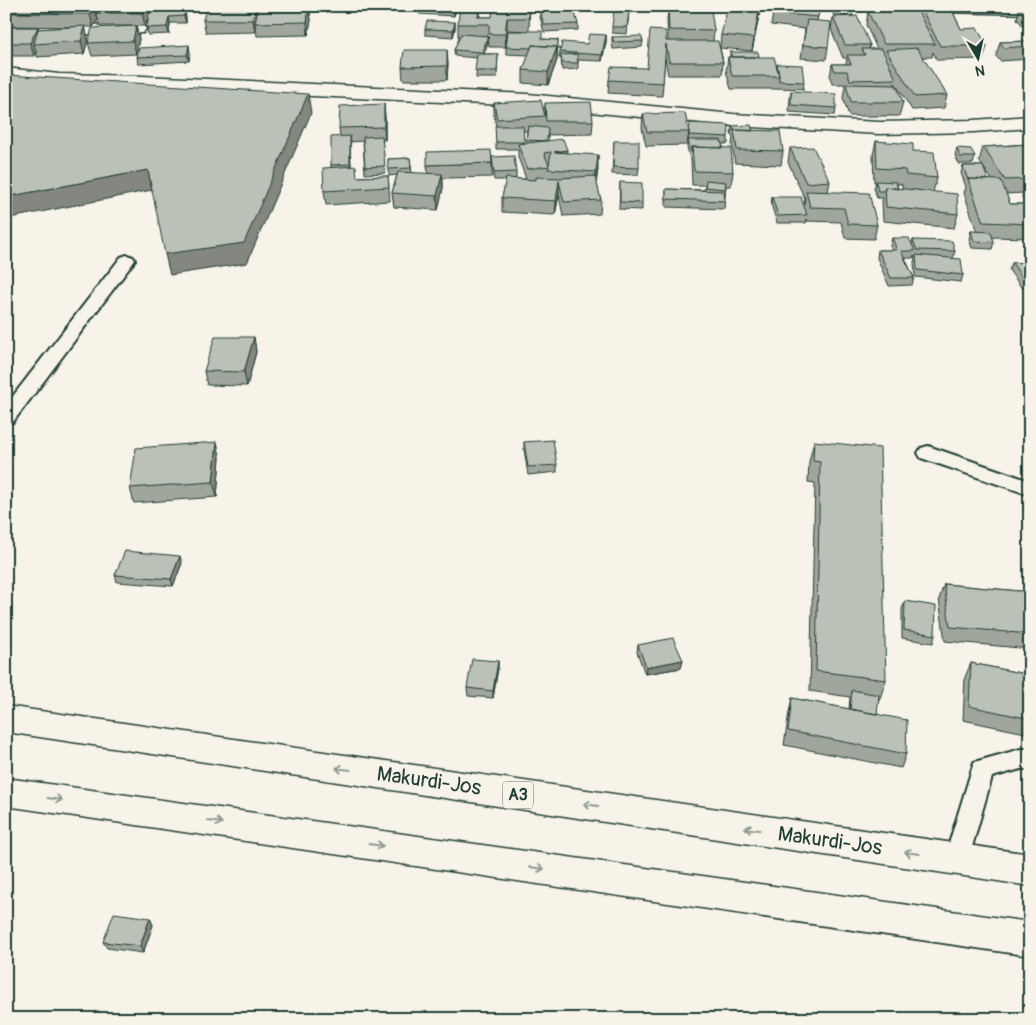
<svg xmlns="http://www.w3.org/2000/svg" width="1036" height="1025" viewBox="0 0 1036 1025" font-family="Pangolin,sans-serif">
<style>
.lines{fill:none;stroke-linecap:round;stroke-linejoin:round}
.service-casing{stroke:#1f3d34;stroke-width:4}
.minor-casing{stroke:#1f3d34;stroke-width:3}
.trunk-casing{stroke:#1f3d34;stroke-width:3}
.service{fill:#f7f3e8;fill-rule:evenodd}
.minor{fill:#f7f3e8;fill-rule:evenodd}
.trunk{fill:#f7f3e8;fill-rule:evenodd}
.wall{fill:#a1a69d;stroke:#1f3d34;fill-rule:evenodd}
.shaded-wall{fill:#83877f;stroke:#1f3d34}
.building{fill:#bbc1b6;stroke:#1f3d34;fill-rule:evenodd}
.oneway{stroke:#8b988e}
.labels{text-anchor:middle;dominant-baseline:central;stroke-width:4.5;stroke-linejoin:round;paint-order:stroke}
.shield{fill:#f7f3e8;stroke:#60746a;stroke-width:1}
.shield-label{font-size:16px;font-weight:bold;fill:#1f3d34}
.near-street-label{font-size:21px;fill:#1f3d34;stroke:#f7f3e8}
</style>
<rect width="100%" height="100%" fill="#f7f3e8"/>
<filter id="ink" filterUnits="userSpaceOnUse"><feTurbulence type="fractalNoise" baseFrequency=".02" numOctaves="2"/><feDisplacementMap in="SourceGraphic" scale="10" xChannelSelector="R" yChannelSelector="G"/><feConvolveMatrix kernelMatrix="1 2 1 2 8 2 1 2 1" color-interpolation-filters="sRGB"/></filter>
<g filter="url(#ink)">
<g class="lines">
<g class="service-casing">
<path id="service" d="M127 255 133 257 135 260 133 263 13 422 6 424V405L121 257Z
M928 446 1030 481V495L921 458 918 453 921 448Z
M1021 749H1030V769H1021L992 777 966 868 957 871 948 868 944 860 974 762Z"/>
</g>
<g class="minor-casing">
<path id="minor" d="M883 6H1030V14L891 11 885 10Z
M137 24 143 25 146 29 143 33 6 36V26Z
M6 68 59 74 143 76 528 94 733 114 879 122 973 120 1030 116V128L973 132 879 134 733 126 528 106 143 88 59 86 6 80Z"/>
</g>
<g class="trunk-casing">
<path id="trunk" d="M6 706 1030 854V886L6 732Z
M6 778 1030 922V956L6 806Z"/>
</g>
<use href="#service" class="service"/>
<use href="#minor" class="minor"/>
<use href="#trunk" class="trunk"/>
</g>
<path class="wall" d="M6 6 151 11 150 13H156L154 6H257L258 11 309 7 311 20 308 35 257 36 256 30 255 32 206 33 203 20 206 11 185 12 186 18V23H170L169 34 148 35 147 28 149 17 145 26H99L98 19 93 27H85L88 39 84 54 37 57 36 52 34 56H6V27H38L39 29 75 27 6 26Z
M362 6H394L391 11 362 8Z
M457 6 454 16 419 14V8Z
M530 6 529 31 507 30 506 47H489L488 37V42L484 54H498L497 78H476L477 58 455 56 454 50 460 37H458V24L480 17H492Z
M671 6H709L714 31 713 41 720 47 721 35 761 6 752 51 720 48 723 62 722 75H668L665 58 662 96 608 93 609 80 647 68 666 41H668L667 21 668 8H671Z
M820 6 817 21 828 47 826 60 801 58 805 29 771 25 773 13Z
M833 6H850L852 16 870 45 869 49H877L866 25 868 12H918L919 6H950L961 29 987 46 983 59 937 60 933 52 932 57H922L947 95 944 108 912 110 895 83V85L903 102 899 116H849L843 98 845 87 844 84H832L830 77 832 64H846L847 58H843L831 29 833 17H834L832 11Z
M1020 6H1030V34L1017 19Z
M540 10 578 24V30L544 32 540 17Z
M629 11 627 34 612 33V27Z
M455 22V29L453 37 425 35V29Z
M136 26 139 39 136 54 92 56 88 43Z
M606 35V42L602 61 578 60V69L562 70 561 58H559L560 52 587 44Z
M612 37 643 41 642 47 613 49 612 43Z
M542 39 558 40 557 60 548 85 523 83V70L529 55 506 54V47Z
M1030 41V59L1000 61 996 56 1000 42Z
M190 52 189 61 138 64 137 57Z
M730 52 759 57 777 66 804 82 803 89 778 88 777 89H731L726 71 728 57H730Z
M448 63 447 80H403L402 67Z
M791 91 836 108 835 115 789 112 790 98Z
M494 103 545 114V103L593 121 592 134 548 135V141L567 153 598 169 596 181 601 200 600 214 563 216 559 195 555 215 502 212V198L506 180H494L492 157 516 172V179H526L518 157V149H496V126L494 116ZM523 131H527L526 143H524Z
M384 104 385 118V140H382L385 173 365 174 363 141 350 142 351 167 357 177 388 176 390 201 326 205 324 191 331 168V165L340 136 339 128Z
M643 114 689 131 728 137V144H722L733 172 731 186H726L724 209 666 207V189L704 190 705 185H692L691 159H690L687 147 689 133 687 145 646 146 642 128Z
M732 126 753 131 783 151 781 165 735 163 732 144 733 138 731 133Z
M1030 136V238L992 237 994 242 992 249 972 248 969 239 971 231 977 232 964 193 966 187 961 173 963 166H983L979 161 983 147 1027 144ZM984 168 992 180H988ZM1023 193 1022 197 1025 204H1010L1006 194Z
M614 141 639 168 638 175 612 174Z
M876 141 913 151 937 178 933 192 958 214 954 228 883 221 882 201 883 198H877L874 188 876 182H874L873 155ZM897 184H902V189H898Z
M790 148 830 181 828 192 877 225 874 239 845 238 841 222 807 221V219L806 223H777L771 204 772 197 804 205 805 196 804 197 788 162Z
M957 148 975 157 973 164H959L955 155Z
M410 158 412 173 428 174 427 165 492 163V177L443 178V188L438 210 394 207 392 193 397 175 389 176 388 159Z
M620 182 642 203V210L619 209Z
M892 238 912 244 913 240 955 251 953 258 963 275 961 282 915 277 914 262 915 258 914 255 913 258H905L914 278 912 285 889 286 877 258 878 250H892L890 246Z
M1012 263 1030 264V287H1021L1009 270Z
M254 337 256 352 247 386 207 385 204 371Z
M814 441 886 680 879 701H878L877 714 906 754 901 768 784 745 789 712 792 698 849 709 850 697 810 691 815 483 808 482 809 462Z
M217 442 220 457 217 497 134 503 130 488Z
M524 442 557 465V472L528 475 524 449Z
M182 563 173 586 117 582 115 575Z
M944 584 1030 592V649L945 641 939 599Z
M905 601 935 635 933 643 902 638V609Z
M638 645 683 660 681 668 645 674 637 652Z
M498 661V668L493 698 468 696 467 688Z
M971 663 1030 675V734L963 720 965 677Z
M150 918 153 925 143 953 107 948 103 942Z"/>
<path class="shaded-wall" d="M94 6H99L96 13 98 19 93 27 90 14Z
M145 6H150L151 11 145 26 142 13Z
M256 6H257L259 17 255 23 256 30 255 32 253 20Z
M455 6H457L454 16V10Z
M479 6H481L479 24 478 17Z
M760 6H761L752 51 754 38Z
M309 7 311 20 308 35 307 22Z
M185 11 186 18V23L184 16Z
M169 17 170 23 169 34 167 27Z
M507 18V30L506 47 505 34Z
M455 22V29L453 37V30Z
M85 26 88 39 84 54 81 41Z
M136 26 139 39 136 54 133 41Z
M38 27 42 40 34 44 36 52 34 56 30 43Z
M606 35V42L602 61V55Z
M488 36V42L482 59V52Z
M189 45 190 52 189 61 187 55Z
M557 47V60L548 85V72Z
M447 50 448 63 447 80Z
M308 94 311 113 247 263 170 275 165 254Z
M384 104 385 118V140L384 127Z
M350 136V143L351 171 350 164Z
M567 150V164L554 152Z
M598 155V169L596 185V172Z
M148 170 152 190 10 218 8 263 6 258V197Z
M442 174 443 188 438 210 437 196Z
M559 181V195L555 215 556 201Z
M254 337 256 352 247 386 244 372Z
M217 442 220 457 217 497 213 482Z
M180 556 182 563 173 586 171 579Z
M683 660 681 668 645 674 646 667Z
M498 661V668L493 698V691Z
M150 918 153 925 143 953 140 946Z"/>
<path class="building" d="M6 6H94L90 14 6 13Z
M99 6H145L142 13H96Z
M207 6H256L253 20H203Z
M419 6H455L454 10 419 8Z
M460 6H479L478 17H492L493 6H529V18H507L505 34H489V24H458Z
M673 6H709L710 9 674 8Z
M728 6H760L754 38 721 35Z
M775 6H820L818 17 773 13Z
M834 6H850L853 16 836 15Z
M920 6H950L961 29 977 28 987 46H940Z
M1021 6H1030V17Z
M309 7 307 22 255 23 258 8Z
M668 8 711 9 714 31 669 30Z
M574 9 578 24 544 25 540 10Z
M614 10 629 11 627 27H612Z
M185 11 184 16 169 17 167 27 147 28 149 13Z
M868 12H918L935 44H884Z
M857 16 870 45H845L833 17Z
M807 20 831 22 828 47 803 45Z
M427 21 455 22 453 30 425 29Z
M85 26 81 41 34 44 38 29Z
M136 26 133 41 88 43 92 28Z
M6 27H38L30 43H6Z
M650 30 666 31V41H718L723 62H669L666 44 663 83 609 80 611 67 647 68Z
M508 31H542V39L558 40V49L557 47 532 45 531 48 506 47Z
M461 34 488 36 482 52 454 50Z
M589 34 606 35 602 55 560 52 562 42 587 44Z
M641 36 643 41 614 42 612 37Z
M1030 41V46L1004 48 1000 42Z
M189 45 187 55 137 57 139 48Z
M532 45 557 47 548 72 523 70Z
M917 48 947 95 915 97 886 50Z
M862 49H882L896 79 850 80 847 71H835L832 64H851L847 55H865Z
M404 50H447V66L402 67Z
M730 52H758L759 57H732Z
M477 54H498L497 71H475Z
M577 54 578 63H562L561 55Z
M728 57H774L779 76H732Z
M777 64 802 65 804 82 779 81V76Z
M6 75 308 94 244 243 165 254 148 170 6 197Z
M846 84 896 85 903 102H851Z
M791 91 836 94V108L791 105Z
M541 100 545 116 497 119 494 103Z
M591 102 593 121H546L545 103Z
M384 104V127L339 128 340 106Z
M685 113 689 132H647L643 114Z
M690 123 729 125 728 137 689 135Z
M751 125 753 131 734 130V131L732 126Z
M495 126H523L524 142H496Z
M528 126 548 128 547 141 526 140Z
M734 130 780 131 783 151 737 150Z
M350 136V164L331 165V137Z
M382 136 385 166 365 167 363 137Z
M563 139 567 150 554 152 598 155 596 172 548 169 549 166 527 169 518 144ZM551 152 549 165 544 153Z
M688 140H721L723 148 692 147V152H691Z
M614 141H639V168L613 167Z
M876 141 913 144V151L934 152 937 178 906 175 905 170 877 168Z
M1030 144V179L1005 180 983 147Z
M692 147 731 148 733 172 694 171Z
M813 147 830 181 806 183 790 148Z
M957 148 971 149 975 157H960Z
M491 150 492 163 427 165V152Z
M514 156 516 172 494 173 492 157Z
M410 158 411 168 388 169V159Z
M356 166 357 177 388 176 389 187 324 191 323 168Z
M963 166H983L988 180 968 179V180Z
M398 172 442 174 437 196 392 193Z
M595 176 601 200 564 202 559 181 556 201 502 198 506 178 536 180V177L560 178Z
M968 179 1001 180 1010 204H1030V224L983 222Z
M706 180 726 182 725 189 705 187Z
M876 181 896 182 898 189 885 187 884 191H878Z
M620 182 642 183V203L620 202Z
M1026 183H1030V191Z
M885 187 957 194 958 214 886 207Z
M666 189 724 191 725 201 666 199Z
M806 191 869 193 877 225 848 224 844 208 810 207Z
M772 197H801L807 215 778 216Z
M971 231 991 232 994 242 974 241Z
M892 238H909L915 251H901L914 278H891L878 250H897Z
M913 240 952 241 955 251 917 250Z
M916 255 961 259 963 275 917 270Z
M1028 262 1030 264V279L1024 280 1012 263Z
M215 337H254L244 372 204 371Z
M553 440 557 465 528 467 524 442Z
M814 441 880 448 886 680 816 671 820 462 813 461Z
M217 442 213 482 130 488 136 448Z
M125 551 180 556 171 579 115 575Z
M944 584 1030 592V634L950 627Z
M905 601 936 606 935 635 904 630Z
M673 638 683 660 646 667 638 645Z
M472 659 498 661 493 691 467 688Z
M971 663 1030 675V719L969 706Z
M852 690 879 695 877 714 850 709Z
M792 698 907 720 906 754 788 731Z
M114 913 150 918 140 946 103 942Z"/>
<defs><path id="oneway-shaft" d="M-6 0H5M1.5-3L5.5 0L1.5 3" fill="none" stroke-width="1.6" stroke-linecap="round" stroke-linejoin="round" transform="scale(1.25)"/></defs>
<g class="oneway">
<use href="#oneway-shaft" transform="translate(343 769) rotate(-172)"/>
<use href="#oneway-shaft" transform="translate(55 799) rotate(8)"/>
<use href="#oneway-shaft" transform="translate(591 805) rotate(-172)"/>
<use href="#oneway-shaft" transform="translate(215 822) rotate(8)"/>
<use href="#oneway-shaft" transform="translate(752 829) rotate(-172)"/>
<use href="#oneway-shaft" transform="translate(376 845) rotate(8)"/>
<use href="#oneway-shaft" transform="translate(912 853) rotate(-172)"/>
<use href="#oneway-shaft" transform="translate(537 868) rotate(8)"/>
</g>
</g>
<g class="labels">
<rect class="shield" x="503" y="781.5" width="30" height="27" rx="4"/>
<g class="shield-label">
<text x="518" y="795">A3</text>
</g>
<g class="near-street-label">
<text transform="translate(429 781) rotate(8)">Makurdi-Jos</text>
<text transform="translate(830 841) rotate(8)">Makurdi-Jos</text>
</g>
</g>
<rect width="1036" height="1025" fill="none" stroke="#f7f3e8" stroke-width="25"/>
<rect x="12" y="12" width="1011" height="1000" fill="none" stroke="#1f3d34" stroke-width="2" filter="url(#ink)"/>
<g transform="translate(978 58) rotate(171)" stroke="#f7f3e8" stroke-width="4" paint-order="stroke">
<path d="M0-4L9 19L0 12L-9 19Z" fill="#1f3d34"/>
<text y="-8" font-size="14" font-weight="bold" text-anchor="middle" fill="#1f3d34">N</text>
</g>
</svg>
